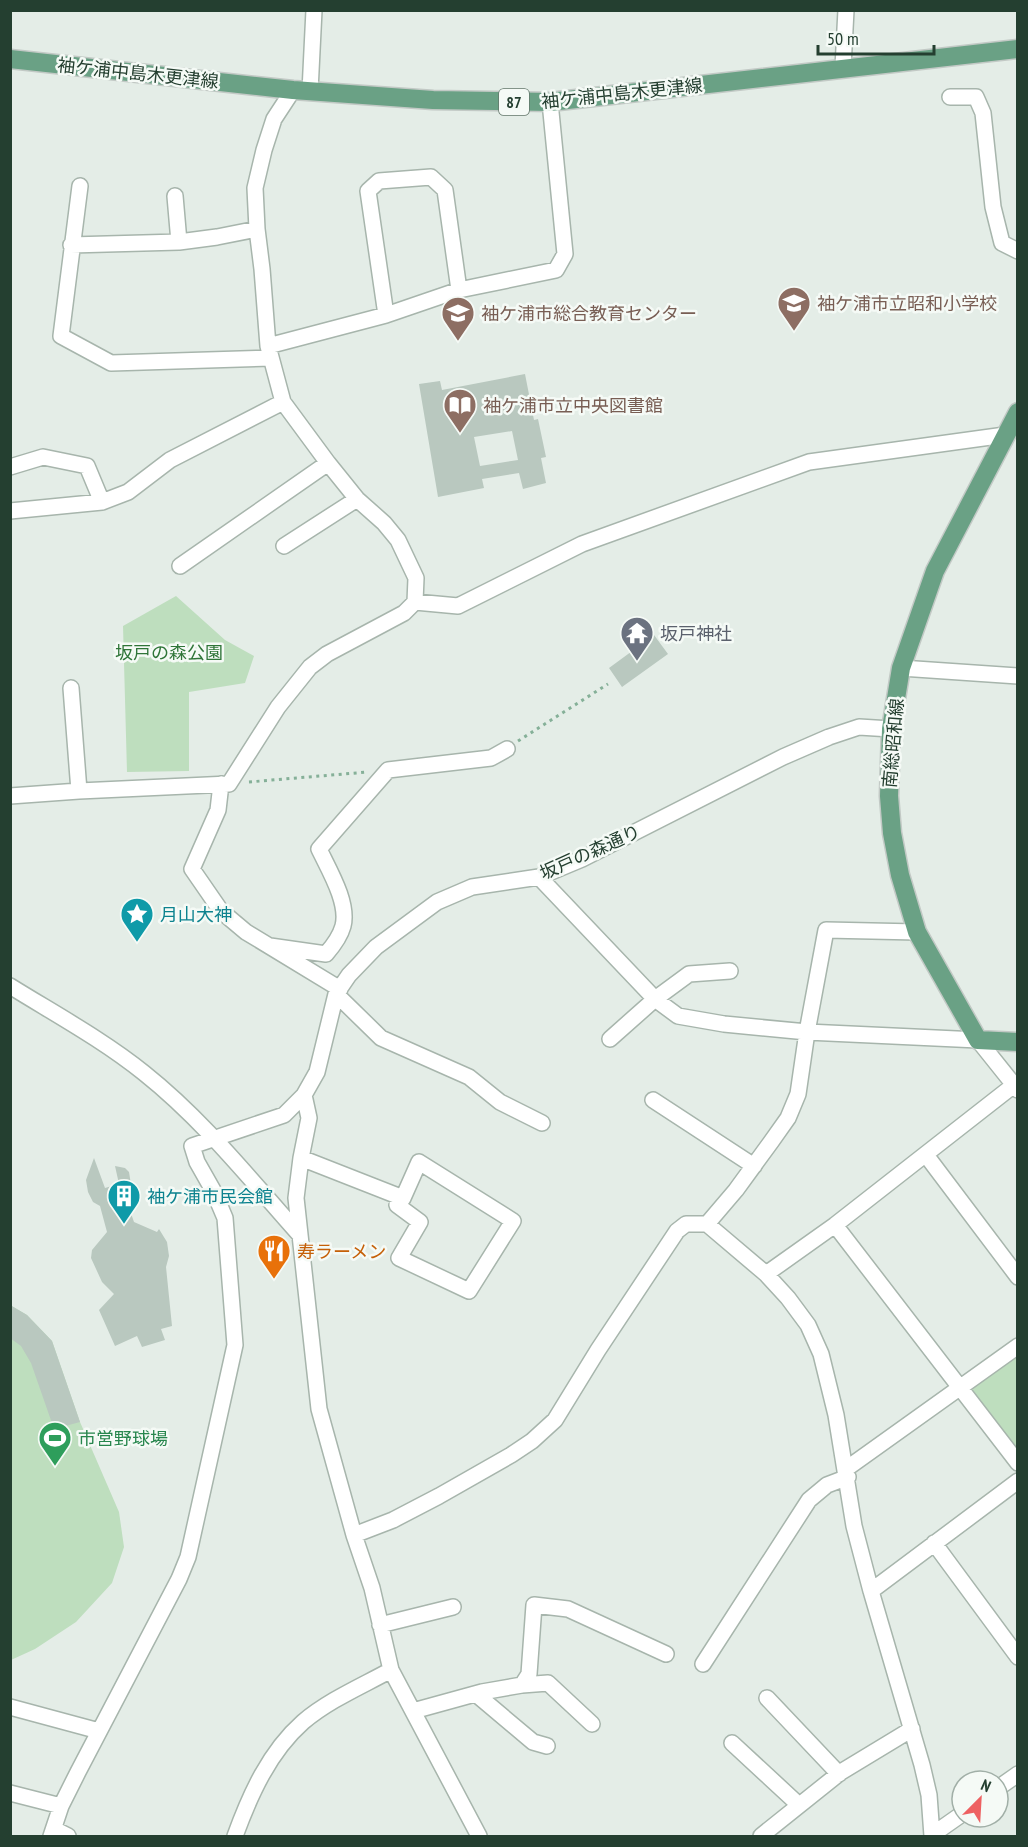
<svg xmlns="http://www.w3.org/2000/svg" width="1028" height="1847" viewBox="0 0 1028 1847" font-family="'PT Sans Narrow','Noto Sans JP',sans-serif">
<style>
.green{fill:#bedebe}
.building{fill:#b9c8bf;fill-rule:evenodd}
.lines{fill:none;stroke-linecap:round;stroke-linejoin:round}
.minor-casing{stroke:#a7b5ac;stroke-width:18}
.major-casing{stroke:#c2c9c5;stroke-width:21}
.path{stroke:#85b098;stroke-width:3;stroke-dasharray:3 4.5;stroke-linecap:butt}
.minor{stroke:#fff;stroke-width:15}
.major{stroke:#6aa185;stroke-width:18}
.labels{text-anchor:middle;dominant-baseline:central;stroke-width:5;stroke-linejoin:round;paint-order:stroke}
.shield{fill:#f5faf6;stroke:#63776b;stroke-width:1.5}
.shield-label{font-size:16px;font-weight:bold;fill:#243f30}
.street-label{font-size:18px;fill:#243f30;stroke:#f5faf6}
.education-label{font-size:18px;fill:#785e54;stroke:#f5faf6;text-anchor:start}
.worship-label{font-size:18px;fill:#5b616d;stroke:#f5faf6;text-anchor:start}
.park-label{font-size:18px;fill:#2f7538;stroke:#f5faf6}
.culture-label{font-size:18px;fill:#0d838f;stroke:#f5faf6;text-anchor:start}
.food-label{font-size:18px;fill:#c56008;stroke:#f5faf6;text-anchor:start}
.leisure-label{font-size:18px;fill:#27864d;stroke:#f5faf6;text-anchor:start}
</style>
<rect width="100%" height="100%" fill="#e4ede7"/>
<path class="green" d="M176 596 225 640 254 656 245 683 189 692V771L127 772 123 626Z
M10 1305 27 1315 52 1341 80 1422 119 1512 124 1547 112 1583 76 1622 35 1649 11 1660Z
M1017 1356V1451L972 1389Z"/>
<path class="building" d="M525 374 534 420 538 419 546 457 541 458 546 483 523 489 519 473 482 479 484 488 438 497 419 384 440 381 442 390ZM512 431 518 460 480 466 474 437Z
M654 635 668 654 622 687 609 668Z
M94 1158 105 1188 119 1184 115 1166 125 1168 129 1172 132 1191 127 1202 134 1222 157 1232 159 1229 167 1242 169 1256 166 1267 172 1326 161 1329 165 1340 142 1347 137 1336 115 1346 99 1310 114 1294 102 1282 91 1258 92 1250 107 1232 100 1206 93 1202 88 1192 86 1180Z
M10 1305 27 1315 52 1341 80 1422 54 1429 31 1363 21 1346 10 1338Z"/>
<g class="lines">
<g class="minor-casing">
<path id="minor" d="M843 67 846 10
M310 91 314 10
M950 97H976L983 113 993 207 1002 243 1018 251
M80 186 61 336 111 363 271 358
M175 196 179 242
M71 245 179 242 217 237 257 229
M386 315 368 191 379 181 431 177 445 190 459 290
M268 346 386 315 459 290 556 270 565 254 550 102
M10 467 43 457 87 466 102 502
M10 511 102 502 128 492 170 460 283 402
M284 546 357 499
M180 566 328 463
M415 602 458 606 582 544 809 462 1005 435
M901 668 1018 676
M221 784 218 810 192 869 221 911 246 932 340 989
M79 791 229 784 278 707 310 667 327 654 404 613 415 602 416 578 398 540 384 523 357 499 328 463 283 402 268 346 262 269 257 229 255 188 264 150 274 119 293 90
M10 796 79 791 71 688
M539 877 655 999 678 1016 724 1024 807 1032 978 1040 1018 1090
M270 946 326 954C333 946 340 937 343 926 349 903 329 870 319 849L388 770 491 758 507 749
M10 986C55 1014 103 1040 144 1073 202 1119 250 1179 299 1234
M336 994 381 1038 469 1077 500 1102 542 1123
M610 1039 655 999 689 974 730 971
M304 1095 309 1118 301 1158 296 1198 319 1409 354 1535 372 1588 391 1670 479 1836
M653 1100 754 1166
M926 1155 1018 1277
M301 1158 403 1198
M419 1162 513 1221 469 1291 399 1258 420 1222 397 1205 403 1198Z
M707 1224 736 1190 771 1142 788 1118 798 1094 807 1032 826 930 917 932
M835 1225 1018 1463
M766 1274 835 1225 1014 1085
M846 1469 1018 1346
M354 1535 393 1520 439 1496 511 1455 532 1441 555 1420 598 1350 677 1231 686 1224H707L766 1274 788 1298 808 1325 821 1354 836 1415 854 1526 871 1591 922 1765 929 1795 932 1836
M934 1543 1018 1657
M871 1591 1018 1481
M380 1625 453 1607
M703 1664 809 1500 827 1485 848 1477
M522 1685 548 1683 592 1724
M476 1694 533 1742 547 1746
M767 1698 839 1774
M10 1707 99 1731
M413 1711 482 1692 522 1685 529 1674 534 1605 568 1609 666 1654
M732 1743 799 1805
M998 1788 1018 1774
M10 1793 61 1806
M54 1829 68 1836
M932 1835 962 1814
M51 1836 61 1806 78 1772 179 1579 188 1557 235 1345 225 1218 214 1192 197 1162 192 1146 284 1115 304 1095 317 1072 336 994 349 975 376 947 437 902 472 887 539 877 582 859 783 757 829 737 859 727 891 729
M235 1836C250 1795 269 1752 303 1722 329 1700 362 1686 391 1670
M761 1836 841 1772 912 1729"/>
</g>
<g class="major-casing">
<path id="major" d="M10 59 293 90 433 100 550 102 1018 49
M1018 412 935 571 901 668 891 729 889 796 892 833 900 875 917 932 978 1040 1018 1042"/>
</g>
<path class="path" d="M518 741 608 684
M249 782 368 772"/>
<use href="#minor" class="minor"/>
<use href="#major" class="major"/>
</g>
<defs>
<g id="school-pin" transform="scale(1.725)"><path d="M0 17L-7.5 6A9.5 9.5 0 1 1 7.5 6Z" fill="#8d6e63" stroke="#f5faf6"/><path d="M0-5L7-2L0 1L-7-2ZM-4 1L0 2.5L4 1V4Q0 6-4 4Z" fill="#fff"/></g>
<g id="library-pin" transform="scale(1.725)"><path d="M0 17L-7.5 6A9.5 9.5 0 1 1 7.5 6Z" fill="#8d6e63" stroke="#f5faf6"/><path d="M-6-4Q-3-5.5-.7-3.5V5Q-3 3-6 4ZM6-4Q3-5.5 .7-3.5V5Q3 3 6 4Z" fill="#fff"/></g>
<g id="temple-pin" transform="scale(1.725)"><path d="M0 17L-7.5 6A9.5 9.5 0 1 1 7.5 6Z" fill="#6b7280" stroke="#f5faf6"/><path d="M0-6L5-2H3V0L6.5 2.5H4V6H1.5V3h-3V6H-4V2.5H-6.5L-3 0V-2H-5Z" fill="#fff"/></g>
<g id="sight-pin" transform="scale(1.725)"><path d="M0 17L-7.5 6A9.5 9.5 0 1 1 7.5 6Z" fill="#0f9aa8" stroke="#f5faf6"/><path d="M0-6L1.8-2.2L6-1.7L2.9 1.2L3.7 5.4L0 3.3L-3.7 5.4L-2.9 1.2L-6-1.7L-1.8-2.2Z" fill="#fff"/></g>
<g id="building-pin" transform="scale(1.725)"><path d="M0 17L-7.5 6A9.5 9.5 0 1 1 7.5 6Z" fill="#0f9aa8" stroke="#f5faf6"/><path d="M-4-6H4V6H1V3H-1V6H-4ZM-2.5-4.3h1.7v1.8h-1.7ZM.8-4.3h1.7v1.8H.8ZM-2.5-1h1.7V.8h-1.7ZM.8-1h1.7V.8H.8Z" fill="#fff"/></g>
<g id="restaurant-pin" transform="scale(1.725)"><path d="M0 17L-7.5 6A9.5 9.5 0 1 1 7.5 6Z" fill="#e8710a" stroke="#f5faf6"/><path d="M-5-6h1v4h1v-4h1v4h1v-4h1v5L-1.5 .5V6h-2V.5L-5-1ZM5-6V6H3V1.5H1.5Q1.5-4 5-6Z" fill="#fff"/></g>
<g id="stadium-pin" transform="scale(1.725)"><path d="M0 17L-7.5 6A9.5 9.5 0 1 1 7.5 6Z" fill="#2e9e5b" stroke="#f5faf6"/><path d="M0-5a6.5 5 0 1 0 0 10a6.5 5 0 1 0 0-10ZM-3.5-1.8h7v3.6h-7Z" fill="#fff"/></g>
</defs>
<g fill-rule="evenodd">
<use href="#school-pin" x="794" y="303"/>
<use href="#school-pin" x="458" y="313"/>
<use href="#library-pin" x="460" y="405"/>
<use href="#temple-pin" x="637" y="633"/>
<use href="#sight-pin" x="137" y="914"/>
<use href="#building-pin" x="124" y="1196"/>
<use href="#restaurant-pin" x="274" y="1251"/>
<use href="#stadium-pin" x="55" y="1438"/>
</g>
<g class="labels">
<rect class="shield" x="499" y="89" width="30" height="26" rx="4.5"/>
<g class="shield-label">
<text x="514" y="102">87</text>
</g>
<g class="street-label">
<text transform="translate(138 73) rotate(6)">袖ケ浦中島木更津線</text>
<text transform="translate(622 93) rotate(-6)">袖ケ浦中島木更津線</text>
<text transform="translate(893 743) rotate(-85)">南総昭和線</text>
<text transform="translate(590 852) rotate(-24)">坂戸の森通り</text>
</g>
<g class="education-label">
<text x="817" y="303">袖ケ浦市立昭和小学校</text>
<text x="481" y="313">袖ケ浦市総合教育センター</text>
<text x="483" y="405">袖ケ浦市立中央図書館</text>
</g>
<g class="worship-label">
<text x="660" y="633">坂戸神社</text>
</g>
<g class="park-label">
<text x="169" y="652">坂戸の森公園</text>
</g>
<g class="culture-label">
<text x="160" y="914">月山大神</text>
<text x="147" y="1196">袖ケ浦市民会館</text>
</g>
<g class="food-label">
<text x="297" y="1251">寿ラーメン</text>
</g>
<g class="leisure-label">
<text x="78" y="1438">市営野球場</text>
</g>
</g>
<rect width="1028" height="1847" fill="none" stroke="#243f30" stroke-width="24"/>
<g transform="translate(980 1799) rotate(24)"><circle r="28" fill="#f5faf6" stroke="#a1afa7" stroke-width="1.5"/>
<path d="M0-4.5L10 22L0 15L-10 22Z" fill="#ee6162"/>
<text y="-9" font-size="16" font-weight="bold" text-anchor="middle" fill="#243f30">N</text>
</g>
<path d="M818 45v9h116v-9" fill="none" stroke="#243f30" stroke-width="3"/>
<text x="827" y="45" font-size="18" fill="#243f30" stroke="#f5faf6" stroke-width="4.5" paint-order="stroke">50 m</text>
</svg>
